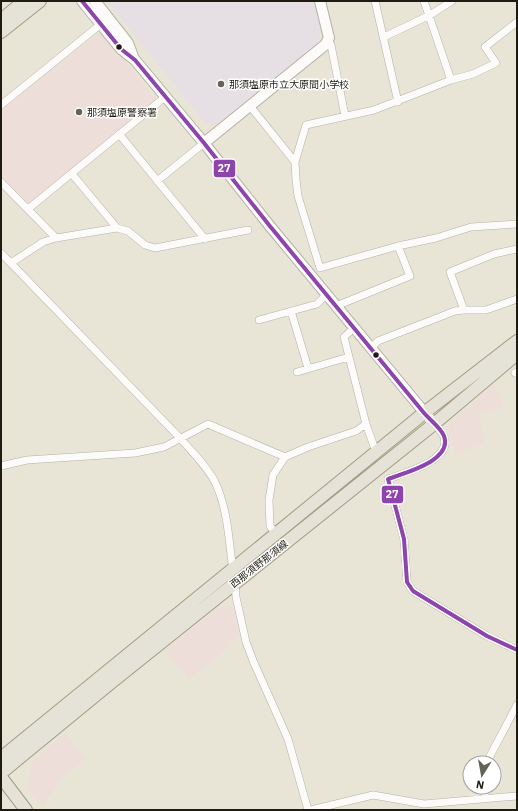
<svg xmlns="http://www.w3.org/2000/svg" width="518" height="811" viewBox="0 0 518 811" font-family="'IBM Plex Sans','Noto Sans JP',sans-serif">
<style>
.commercial{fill:#eeded9}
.education{fill:#e6e0e4}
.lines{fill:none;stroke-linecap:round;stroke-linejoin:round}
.street-casing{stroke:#b3b1a6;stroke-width:8}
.secondary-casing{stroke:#b3b1a6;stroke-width:12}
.primary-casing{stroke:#a29c84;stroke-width:14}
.street{stroke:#fcfbf9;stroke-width:7}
.secondary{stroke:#fcfbf9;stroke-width:10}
.primary{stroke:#e5e2d7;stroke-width:12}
.bus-1-casing{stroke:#fff;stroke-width:7}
.bus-1{stroke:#8e44ad;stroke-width:4}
.bus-dot{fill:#1e1c12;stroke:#fff;stroke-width:1.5}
.poi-dot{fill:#656257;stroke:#fff;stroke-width:1.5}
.labels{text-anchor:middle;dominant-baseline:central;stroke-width:3;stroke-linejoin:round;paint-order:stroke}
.poi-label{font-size:10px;fill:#1e1c12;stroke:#fff;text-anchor:start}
.street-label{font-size:10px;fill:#1e1c12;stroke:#fff}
.line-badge{stroke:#fff;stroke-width:1.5}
.badge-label{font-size:11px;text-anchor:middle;font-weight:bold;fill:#fff}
</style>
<rect width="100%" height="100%" fill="#e8e5d6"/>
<path class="commercial" d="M102 31 156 100 30 204 1 176V110Z
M495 384 503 408 478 414 486 442 455 454 448 427 452 420Z
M229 605 234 611 239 637 228 642V648L189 679 164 651 217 608Z
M65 733 86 759 63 776 43 806 26 787 32 761Z"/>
<path class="education" d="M107 1H315L321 33 317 46 217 124 205 123Z"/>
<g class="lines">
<g class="street-casing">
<path id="street" d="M375 1 398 102
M424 1 451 80
M517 22 485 47 496 63 473 74 451 80 374 110 306 125 295 162 296 180 298 196 320 268 398 246 436 238 471 227 517 224
M384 37 430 15 452 1
M328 41 331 45 345 116
M1 105 101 24
M250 106 295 162
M119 134 205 239
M72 174 117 228
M157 181 204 143
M1 182 56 238
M28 209 165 97
M517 249 494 254 450 272 464 310H486L517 299
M1 253 180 438C192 452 207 466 215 482 228 509 229 542 233 571
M11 263 43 242 56 238 117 228 128 231 145 245 155 248 248 230
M336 306 410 276 398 246
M291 311 308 368
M259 320 317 304 327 294
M354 328 344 337 366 424 376 452
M371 348 378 341 455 311 464 310
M297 372 349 357
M515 373 517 372
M434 424C438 428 442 432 444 437 452 461 404 473 388 479L404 539 407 582 413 591 487 636 517 650
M1 466 27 460 135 453 164 447 208 424 285 457 308 447 356 431 366 424
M275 533 270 526 269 500 273 475 285 457
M235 581 236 597 246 642 254 663 288 739 308 810
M488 763 490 756 517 705
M485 787V799
M311 810 373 795 424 804 517 796"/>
</g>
<g class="secondary-casing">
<path id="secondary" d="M82 1 121 49 135 60 204 143 269 225 434 424
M95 1 128 43 134 59
M204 143 325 45 329 38 320 1"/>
</g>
<g class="primary-casing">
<path id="primary" d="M1 20 24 1
M1 32 40 1
M1 758 424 413 517 341
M1 773 113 681 434 424 517 354
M1 777 26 810"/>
</g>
<use href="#street" class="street"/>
<use href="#secondary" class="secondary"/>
<use href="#primary" class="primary"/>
<g class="bus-1-casing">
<path id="bus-1" d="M82 1 121 49 135 60 204 143 269 225 424 413C430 420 441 428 444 436 453 461 404 473 388 479L404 539 407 582 413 591 487 636 517 650"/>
</g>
<use href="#bus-1" class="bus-1"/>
</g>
<g class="bus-dot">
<circle cx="119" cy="47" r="3.5"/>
<circle cx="376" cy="355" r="3.5"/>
</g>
<g class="poi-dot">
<circle cx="221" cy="84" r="4"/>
<circle cx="79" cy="112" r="4"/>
</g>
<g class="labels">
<g class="poi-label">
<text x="229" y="84">那須塩原市立大原間小学校</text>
<text x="87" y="112">那須塩原警察署</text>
</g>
<g class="street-label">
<text transform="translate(259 564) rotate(-38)">西那須野那須線</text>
</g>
</g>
<g class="line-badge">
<rect x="213" y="159" width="23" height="19" rx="4" fill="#8e44ad"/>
<rect x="381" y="485" width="23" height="19" rx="4" fill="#8e44ad"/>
</g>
<g class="badge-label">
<text x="224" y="172">27</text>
<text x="392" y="498">27</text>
</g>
<rect width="518" height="811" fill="none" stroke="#1e1c12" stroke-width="4"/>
<g transform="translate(482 775) rotate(191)"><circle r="19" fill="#ffffff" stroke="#a5a4a0"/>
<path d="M0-3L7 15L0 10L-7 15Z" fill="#656257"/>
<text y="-6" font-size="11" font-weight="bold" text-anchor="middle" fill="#1e1c12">N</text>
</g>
</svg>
